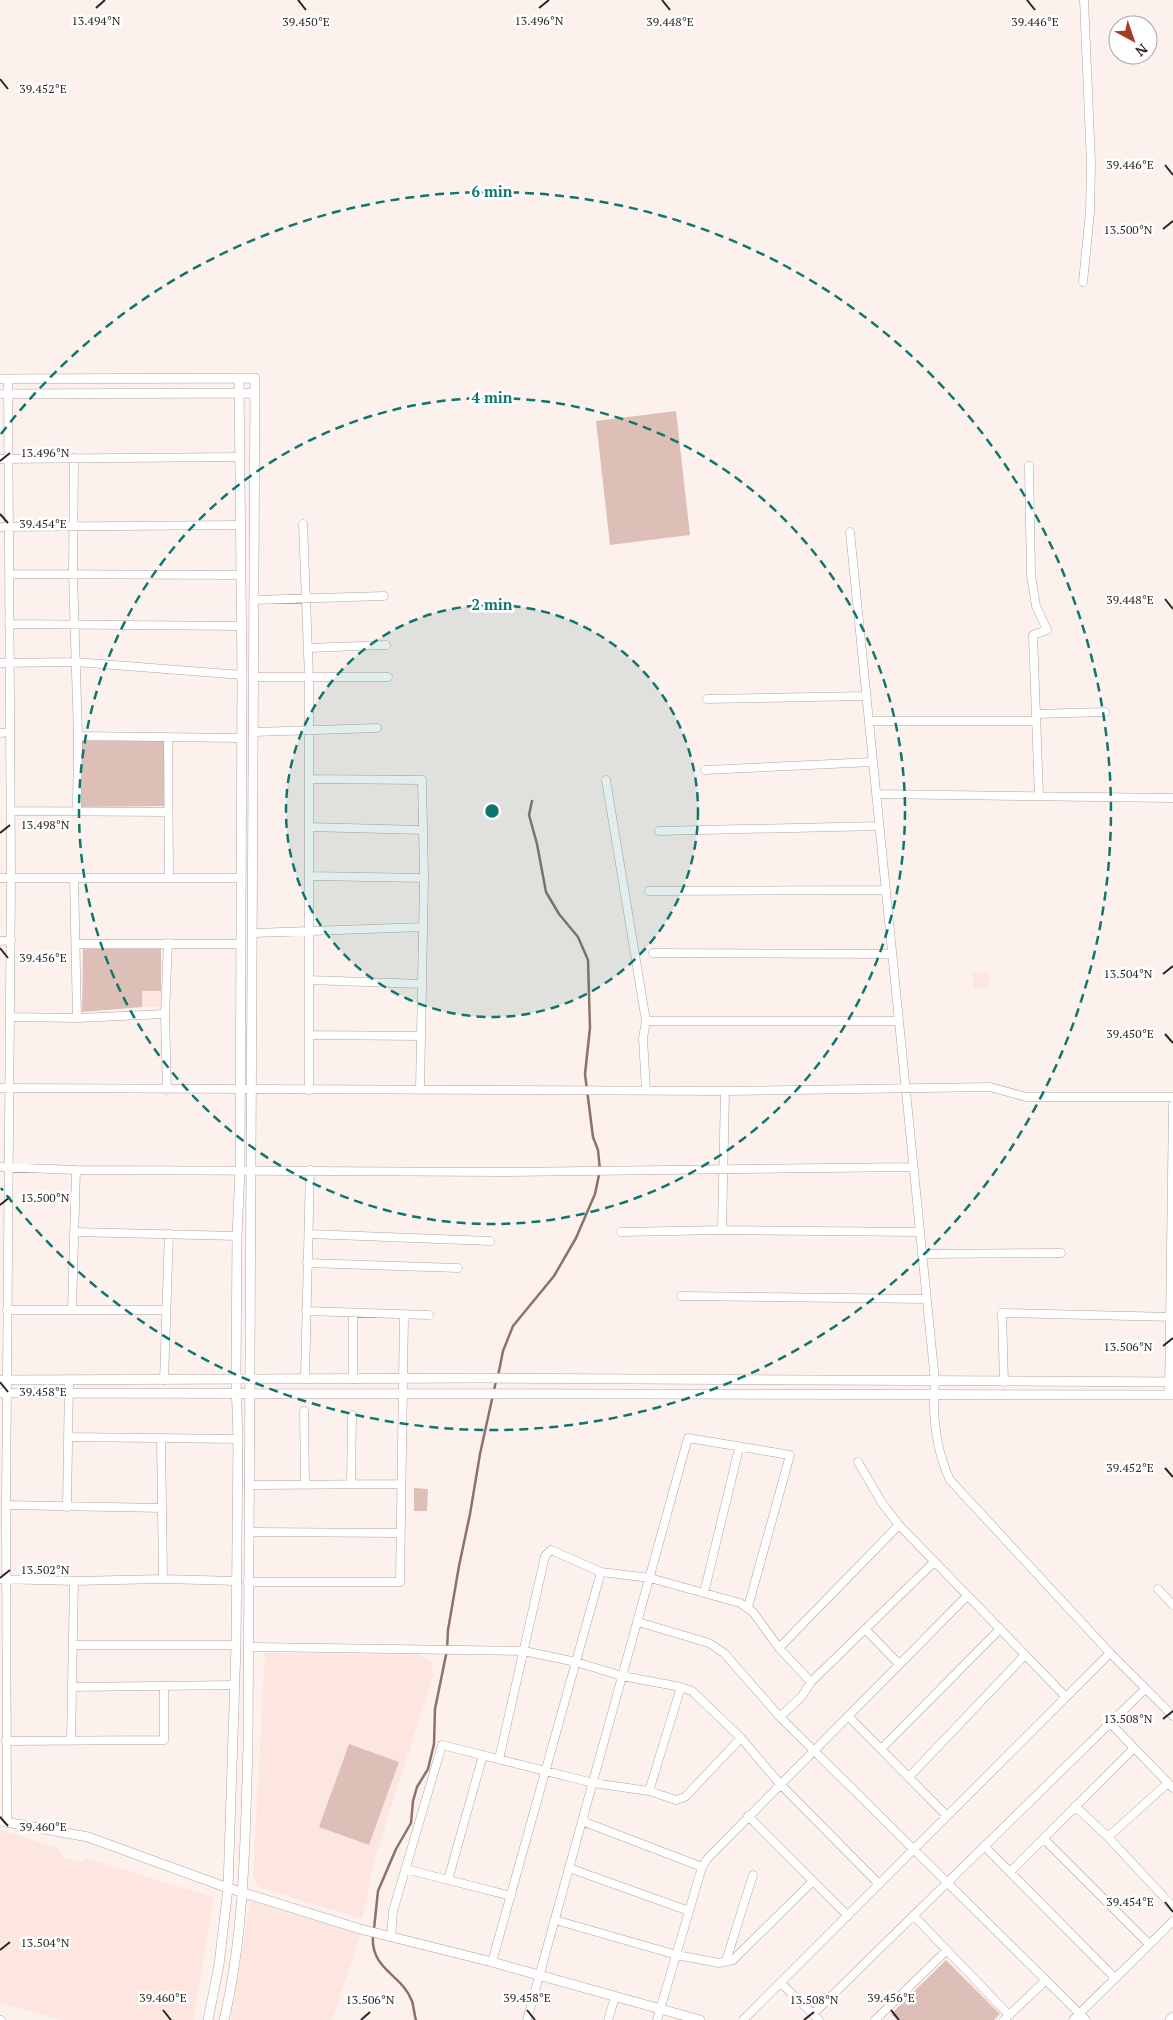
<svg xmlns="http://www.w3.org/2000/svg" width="1173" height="2020" viewBox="0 0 1173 2020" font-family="'PT Serif',serif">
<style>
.built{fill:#fee6e0}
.green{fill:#ddbfb8}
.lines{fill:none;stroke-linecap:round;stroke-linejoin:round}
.stream{stroke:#8d726a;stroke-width:2.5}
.minor-casing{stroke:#b2a3a0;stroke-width:9}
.tertiary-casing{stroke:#b2a3a0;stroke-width:10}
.minor{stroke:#fff;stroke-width:8}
.tertiary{stroke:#fff;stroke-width:9}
.ticks{fill:none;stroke:#292422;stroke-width:2}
.ring{fill:none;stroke:#0f766e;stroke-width:2.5;stroke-dasharray:9 6}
.ticks-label{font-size:12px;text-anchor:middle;fill:#292422;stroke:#fff;stroke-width:5;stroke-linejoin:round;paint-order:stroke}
.centre{fill:#0f766e;stroke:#fff;stroke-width:2.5}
.ring-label{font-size:15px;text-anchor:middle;font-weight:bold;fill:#0f766e;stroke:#fff;stroke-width:5;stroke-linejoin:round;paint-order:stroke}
</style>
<rect width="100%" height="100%" fill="#fdf1ed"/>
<path class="built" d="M989 972 990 987 974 989 973 973Z
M142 991H161V1007H142Z
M265 1653 419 1654 432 1663 433 1676 376 1855 362 1919 261 1888 253 1878Z
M0 1830 58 1848 62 1857 81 1862 87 1858 214 1898 193 2020H62L0 2003Z
M250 1901 361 1935 332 2020H231Z"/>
<path class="green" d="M676 411 690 535 610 545 596 421Z
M81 741H164V806L81 807Z
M83 949H161V991H142V1007L82 1012Z
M414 1488 428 1489 427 1511H414Z
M349 1744 399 1762 369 1845 319 1827Z
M946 1960 1000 2014 994 2020H897L891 2014Z"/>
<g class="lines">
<path class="stream" d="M498 1376 503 1351 513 1326 554 1276 576 1238 595 1194 600 1170 598 1150 593 1137 585 1074 590 1028 588 960 578 937 559 914 546 892 537 844 529 815 532 801
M374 1929 378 1891 396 1849 411 1823 413 1801 417 1787 428 1769 434 1744 435 1709 447 1650 448 1630 459 1566 470 1514 480 1454 496 1381
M373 1935C370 1970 402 1974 412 2001 414 2007 414 2014 416 2020"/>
<g class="minor-casing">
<path id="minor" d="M1083 282 1090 212 1091 163 1084 0
M74 458 73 575 78 736 77 811
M0 459 240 457
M1029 466 1031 575 1036 606 1047 630 1033 635 1039 796
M303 524 309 678V1090
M0 527 241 525
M850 532 935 1381C932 1415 936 1450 950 1480L1110 1653 1173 1716
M9 574 241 575
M254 600 384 596
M9 624 241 626
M308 648 386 645
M0 663 75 662 242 675
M254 677H388
M707 699 866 696
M1036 714 1105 712
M869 721H1036
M253 732 377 728
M0 733 10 732
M78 736 240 738
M168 737 169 878
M705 770 873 762
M309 779 422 780 424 878 420 1090
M606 780 646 1021 643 1038 646 1090
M876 794 1173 798
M11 811 168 812
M309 827 422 830
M659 831 879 826
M309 876 424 878
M0 878H240
M74 878 77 1018
M649 891 885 890
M253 933 423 927
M0 941 11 940
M76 944H240
M653 953 892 954
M309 980 422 984
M10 1017 77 1018 165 1014
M646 1021H899
M309 1035 421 1036
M0 1088 725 1091 990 1087 1026 1097H1173
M167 1090 165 1014 168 943
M0 1167 76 1170 502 1172 913 1167
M722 1230 725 1091
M74 1232 237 1236
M621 1232 722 1230 920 1232
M309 1234 490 1241
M922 1254 1061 1253
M307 1263 458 1268
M681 1296 926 1299
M7 1310H166
M72 1310 76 1170
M306 1311 429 1315
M305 1379 310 1170
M353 1379V1313
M164 1380 169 1234
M1004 1382 1002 1313 1173 1317
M1169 1395 1173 1105
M304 1411 305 1484
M68 1437 238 1439
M161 1438 163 1579
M858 1462 882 1503 899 1525 1066 1697
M351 1484 352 1415
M249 1485 401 1484
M6 1505 162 1508
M67 1507 69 1380
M249 1532 400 1533
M0 1579 74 1581 163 1579 237 1581
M248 1582H400L404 1315
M1158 1589 1173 1605
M704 1593 739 1448
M638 1622 709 1643 724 1653 780 1717 1086 2020
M865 1629 899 1664
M73 1645H236
M249 1647 524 1651 576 1662 622 1676 681 1687 692 1691 741 1738 780 1784 879 1884
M779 1648 899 1525
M72 1687 235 1685
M848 1716 947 1816
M780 1717 802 1696 811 1682 934 1562
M1110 1723 1173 1788
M6 1741 164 1740V1686
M71 1741 74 1581
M881 1749 1000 1629
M499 1759 545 1556 551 1550 601 1572 650 1578 740 1603 753 1612 779 1648 811 1682
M909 1777 1025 1655
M649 1791 681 1687
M1075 1806 1108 1837 1173 1907
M748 1816 848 1916
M582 1821 702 1867
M7 1823 6 1505 11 877 8 379
M1108 1837 1168 1783
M1044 1839 1149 1944
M984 1846 1115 1978
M569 1868 689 1911
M405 1869 511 1896
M1010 1872 1134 1748
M448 1880 483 1755
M914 1916 1009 2015
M555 1920 677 1955 719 1963 733 1960 812 1882
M391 1937 393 1911 442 1745 593 1783 649 1791 676 1800 685 1797 741 1738
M726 1961 753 1875
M492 1962 601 1572
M781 1983 819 2020
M813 2014 1145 1689
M0 2020H1
M527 2020 688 1438 790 1455 748 1607
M608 2020 615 1997
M657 2020 702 1867 708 1858 967 1596
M743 2020 1110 1653
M875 2020 947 1950
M1004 2020 1045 1981
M1073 2020 1173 1921"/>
</g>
<g class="tertiary-casing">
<path id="tertiary" d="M0 379 255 378 248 1747C245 1838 245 1931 224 2020
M0 394 255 393
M0 1380 480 1378 1173 1382
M0 1393 1173 1395
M0 1821 88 1837 228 1888 360 1929 492 1962 700 2020
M208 2020 219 1965 228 1888 236 1645 238 1439 236 1380 237 1236 240 1170 242 675 239 378
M1170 2020 1173 2017"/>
</g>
<use href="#minor" class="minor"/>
<use href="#tertiary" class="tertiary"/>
</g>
<path class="ticks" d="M298 0 306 10M662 0 670 10M1027 0 1035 10M96 8 105 0M539 8 549 0M0 79 8 89M1165 165 1173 175M1163 229 1173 221M0 461 10 453M0 514 8 523M1165 599 1173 609M0 833 10 825M0 948 8 958M1163 974 1173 966M1165 1034 1173 1043M0 1205 10 1197M1163 1346 1173 1338M0 1382 8 1392M1165 1468 1173 1477M0 1578 10 1570M1163 1719 1173 1711M0 1817 8 1826M1165 1902 1173 1912M0 1950 10 1942M163 2010 171 2020M527 2010 535 2020M891 2010 899 2020M361 2020 370 2012M804 2020 814 2012"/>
<circle cx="492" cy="811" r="206" fill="#0f766e" fill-opacity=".12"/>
<g class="ring">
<circle cx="492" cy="811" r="206"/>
<circle cx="492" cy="811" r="413"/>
<path d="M1 434A619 619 0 1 1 1 1188"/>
</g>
<g class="ticks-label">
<text x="539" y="25">13.496°N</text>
<text x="96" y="25">13.494°N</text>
<text x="1035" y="26">39.446°E</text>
<text x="306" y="26">39.450°E</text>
<text x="670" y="26">39.448°E</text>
<text x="43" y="93">39.452°E</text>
<text x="1130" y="169">39.446°E</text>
<text x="1128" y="234">13.500°N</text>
<text x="45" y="457">13.496°N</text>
<text x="43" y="528">39.454°E</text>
<text x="1130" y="604">39.448°E</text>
<text x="45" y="829">13.498°N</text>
<text x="43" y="962">39.456°E</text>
<text x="1128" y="978">13.504°N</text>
<text x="1130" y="1038">39.450°E</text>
<text x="45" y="1202">13.500°N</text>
<text x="1128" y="1351">13.506°N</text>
<text x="43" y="1396">39.458°E</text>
<text x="1130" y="1472">39.452°E</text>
<text x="45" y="1574">13.502°N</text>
<text x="1128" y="1723">13.508°N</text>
<text x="43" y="1831">39.460°E</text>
<text x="1130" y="1906">39.454°E</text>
<text x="45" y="1947">13.504°N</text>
<text x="163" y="2002">39.460°E</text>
<text x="527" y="2002">39.458°E</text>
<text x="891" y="2002">39.456°E</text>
<text x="370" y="2004">13.506°N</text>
<text x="814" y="2004">13.508°N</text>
</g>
<circle cx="492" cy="811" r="8" class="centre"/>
<g class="ring-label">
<text x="492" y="197">6 min</text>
<text x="492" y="403">4 min</text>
<text x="492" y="610">2 min</text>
</g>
<g transform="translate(1133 40) rotate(140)"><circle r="24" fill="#ffffff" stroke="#a9a7a7"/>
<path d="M0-4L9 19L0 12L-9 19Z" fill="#a33a22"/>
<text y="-8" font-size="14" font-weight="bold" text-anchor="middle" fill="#292422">N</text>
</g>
</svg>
